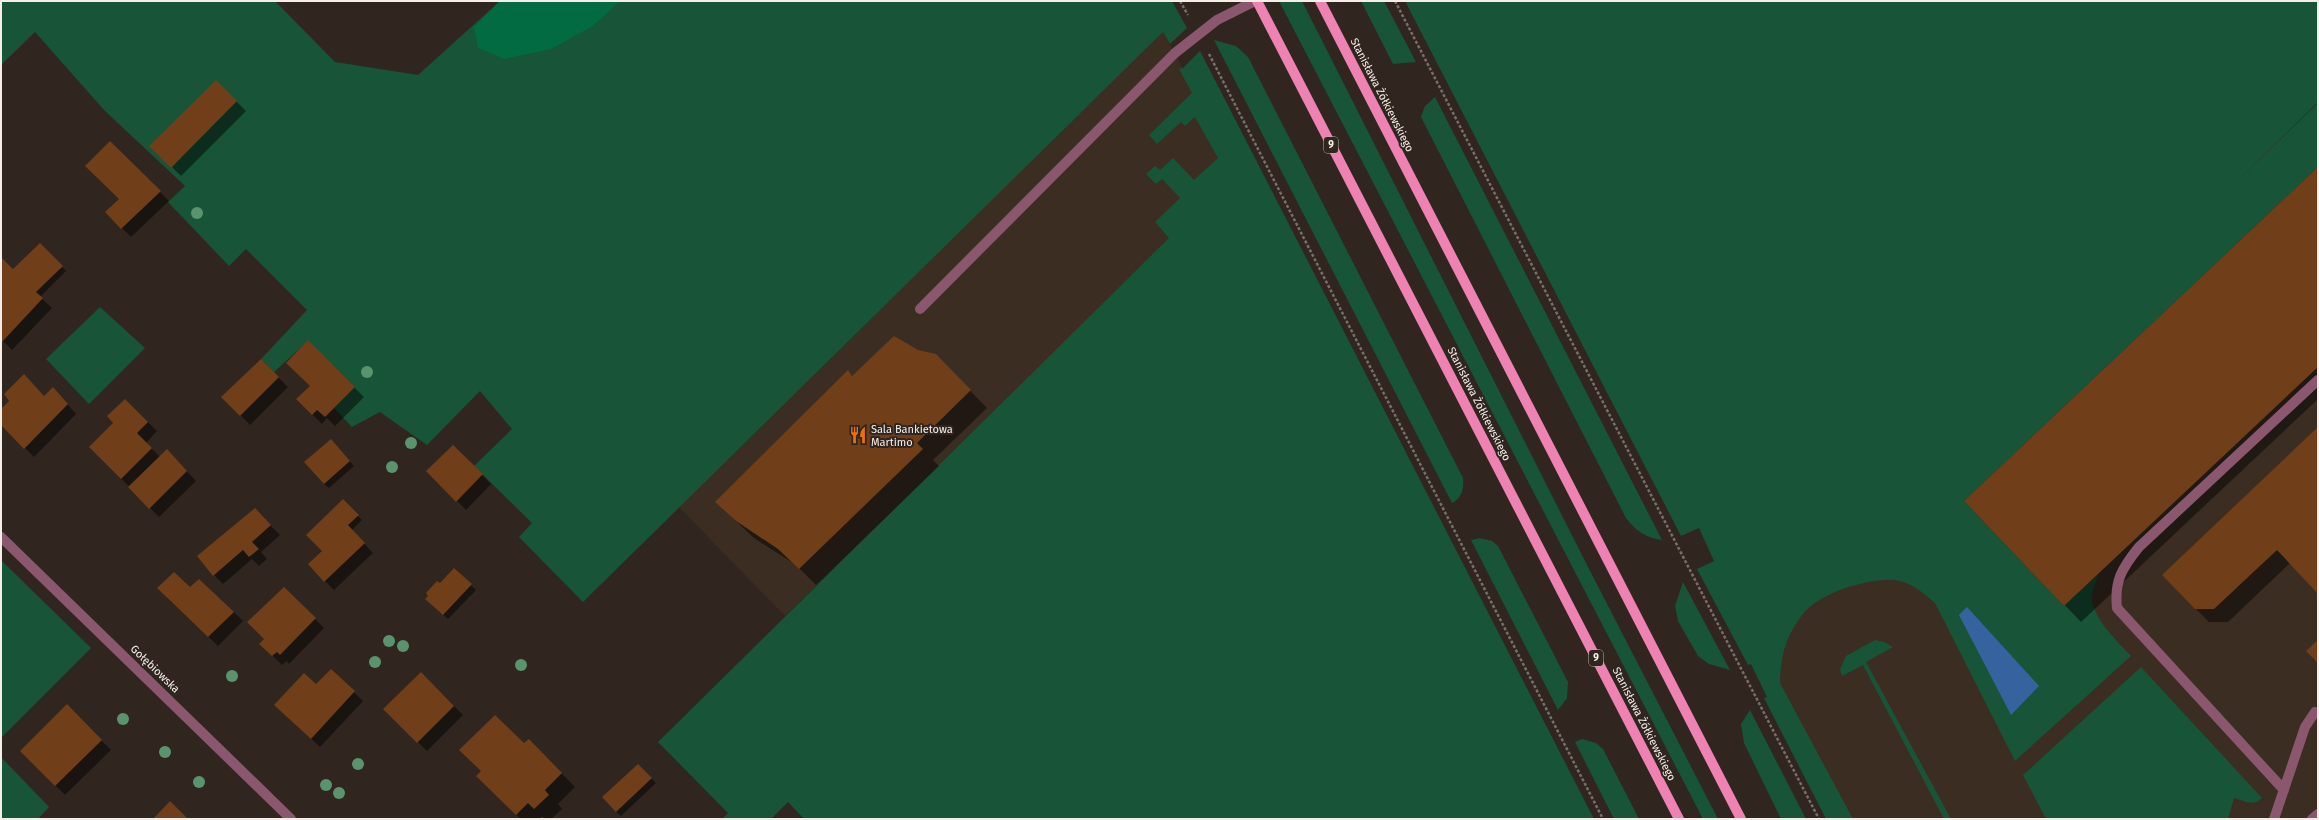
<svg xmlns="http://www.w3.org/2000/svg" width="2319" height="820" viewBox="0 0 2319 820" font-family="'Fira Sans',sans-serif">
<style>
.built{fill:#3c2d22}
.green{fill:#185437}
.forest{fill:#036b42}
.water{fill:#36639e}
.shadow{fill:#0007}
.building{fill:#703e18}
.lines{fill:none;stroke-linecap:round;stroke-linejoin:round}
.path{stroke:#786f69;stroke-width:2.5;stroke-dasharray:3 2;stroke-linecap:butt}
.lane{stroke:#8b576e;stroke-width:10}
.street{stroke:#8b576e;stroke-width:10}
.primary{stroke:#ed82b3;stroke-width:10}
.tree{fill:#59946f}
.labels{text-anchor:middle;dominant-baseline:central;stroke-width:4;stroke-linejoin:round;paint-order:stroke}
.shield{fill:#30261f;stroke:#bab2ac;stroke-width:1}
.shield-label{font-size:10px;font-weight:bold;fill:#f5eee9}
.street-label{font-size:11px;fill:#f5eee9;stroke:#30261f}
.poi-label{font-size:11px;fill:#f5eee9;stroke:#30261f;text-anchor:start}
</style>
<rect width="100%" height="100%" fill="#30261f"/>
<path class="built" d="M1163 32 1238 171 785 616 679 507Z
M2318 102V819H1842L1757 645Z"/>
<path class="green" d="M1 1H275L335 62 418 75 500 1H1172L1187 28 1170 44 1163 32 583 602 519 537 532 523 474 466 512 429 480 391 427 445 380 412 352 427 334 408 355 387 308 341 274 372 261 359 307 310 246 249 229 266 168 202 185 186 104 110 35 32 1 65Z
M1279 1H1302L1587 565 1718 819H1703Z
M1361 1H1384L1416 62 1393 64Z
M1405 1H2318V102L2231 187 2318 103V167L1964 501 2064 606 2099 573C2097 580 2093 587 2092 594 2089 615 2118 642 2131 656L2015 761 1935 603C1923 593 1911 582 1895 580 1870 577 1818 593 1802 615 1785 638 1781 655 1780 683L1853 819H1826L1764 698 1767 697 1751 664 1748 665 1697 569 1714 561 1699 528 1681 536Z
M1214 40 1236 46 1248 57 1463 478C1464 489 1462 498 1452 503Z
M1200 51 1594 819H804L788 802 771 819H722L728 813 658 742 1169 238 1155 222 1180 198 1162 179 1156 184 1146 174 1155 166 1160 170 1173 158 1194 180 1218 158 1195 117 1185 126 1181 122 1157 144 1149 135 1192 93 1179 69 1183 68Z
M1435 97 1662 540C1646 538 1636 531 1626 518L1421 117 1425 106Z
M100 307 145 348 89 404 46 359Z
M1480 538 1492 541 1498 546 1568 682 1567 698 1558 710 1471 540Z
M1 560 91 648 1 738Z
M1683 582 1730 670 1709 664 1698 656 1678 621 1675 606Z
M1875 640 1884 642 1893 647 1866 662 1951 819H1944L1863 665 1842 676 1840 669 1846 656Z
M2141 667 2262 798C2253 807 2245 801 2234 798L2228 819H2046L2023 775Z
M1750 710 1806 819H1781L1744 743 1741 724Z
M1582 739 1596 743 1603 749 1639 819H1614L1575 742Z
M1 757 49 807 38 819H1Z"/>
<path class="forest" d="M500 1H620L593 26 551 49 505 59 478 48 474 27Z"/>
<path class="water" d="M1967 607 2039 686 2011 715 1959 615Z"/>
<path class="shadow" d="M216 81 246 111 181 176 151 146Z
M2318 168V399L2081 622 1965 501Z
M138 170 169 201 131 237 122 228 120 199Z
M40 244 66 271 40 297 52 308 12 350 1 339V257L14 270Z
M308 342 364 397 335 426 327 418 322 424 297 399 311 386Z
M918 351 935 355 987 408 933 460 939 466 816 585 796 565 754 538 716 502 848 371 853 377Z
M261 360 288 387 250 425 223 397Z
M45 397 62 398 76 414 34 457 1 424V410Z
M125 400 157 431 146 443 160 457 167 450 196 481 159 517 90 447 115 423Z
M2318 429V592L2290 563 2228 622H2209L2195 608Z
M335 445 354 466 329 488 324 484Z
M453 446 491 484 466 510 428 471Z
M343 500 362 520 352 530 373 553 334 590 325 581 323 551Z
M264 519 280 535 261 552 267 559 259 566 252 559 223 584 214 575Z
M454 570 476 590 448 619 426 599Z
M284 588 324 628 289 664 287 661 282 665 270 653 265 639Z
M190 589 234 612 243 621 218 646 167 598Z
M331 670 363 701 320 747 285 714Z
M421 673 463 715 427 751 384 709Z
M67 706 111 750 65 795 21 751Z
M529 740 575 787 558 804 562 809 551 819H545L542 816 539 819H521L478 776Z
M638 765 656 783 621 816 616 812Z"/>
<path class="building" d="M216 80 237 101 171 168 149 146Z
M110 141 161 191 121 229 105 212 119 199 85 166Z
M2318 167V367L2064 606 1964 501Z
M40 243 63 266 36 292 43 298 2 342 1 257 13 269Z
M894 336 918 350 936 354 971 390 917 443 923 449 799 569 778 549 736 521 715 502 848 370 852 376Z
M308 340 355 387 325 417 317 410 312 415 296 399 310 386 286 363Z
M261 359 279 377 240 416 221 397Z
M24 374 44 396 53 387 68 404 24 449 1 425V409L9 401 4 394Z
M125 399 148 422 137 433 152 448 121 479 89 447 113 423 107 416Z
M2318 427V594L2277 550 2214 609H2195L2162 575Z
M331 439 350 461 324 484 304 462Z
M453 445 483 474 456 502 426 471Z
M167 449 187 471 149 509 128 487Z
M343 499 359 515 348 525 365 543 324 582 308 564 322 551 306 535Z
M255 508 271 525 252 542 259 549 249 557 243 550 213 576 197 556Z
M454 568 472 584 443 615 425 599 428 596 426 593 437 581 440 583Z
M174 572 190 587 199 579 234 612 208 637 157 588Z
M284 587 316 618 280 655 277 652 272 656 259 644 264 639 247 622Z
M2318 640V663L2306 651Z
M331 669 355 691 311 739 274 705 304 673 316 684Z
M421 672 454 706 417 743 383 709Z
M67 704 102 740 55 786 20 751Z
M495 715 524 743 529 739 562 773 545 790 549 795 534 809 528 803 516 815 476 776 481 771 459 750Z
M638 764 652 778 616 812 602 797Z
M170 801 188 819H153Z"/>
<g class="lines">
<path class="path" d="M1180 1 1188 15
M1395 1 1819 819
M1209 54 1603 819"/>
<path class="lane" d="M920 309 1175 53 1217 20 1255 1
M2284 790 2117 608C2114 581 2122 568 2139 547L2318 380
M2274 819 2305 727 2315 712
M2312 819 2318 814"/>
<path class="street" d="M1 537 291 819"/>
<path class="primary" d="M1257 1 1679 819
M1320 1 1741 819"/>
</g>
<g class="tree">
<circle cx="197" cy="213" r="6"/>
<circle cx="367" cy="372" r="6"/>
<circle cx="411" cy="443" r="6"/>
<circle cx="392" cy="467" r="6"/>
<circle cx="389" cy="641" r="6"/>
<circle cx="403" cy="646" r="6"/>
<circle cx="375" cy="662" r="6"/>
<circle cx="521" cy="665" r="6"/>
<circle cx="232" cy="676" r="6"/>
<circle cx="123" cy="719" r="6"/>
<circle cx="165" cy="752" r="6"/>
<circle cx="358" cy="764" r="6"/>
<circle cx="199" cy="782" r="6"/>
<circle cx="326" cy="785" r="6"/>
<circle cx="339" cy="793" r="6"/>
</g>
<defs>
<g id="restaurant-bare" transform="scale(1.38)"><path d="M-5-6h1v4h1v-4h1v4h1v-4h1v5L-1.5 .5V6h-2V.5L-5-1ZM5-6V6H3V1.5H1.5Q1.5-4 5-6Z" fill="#e8710a" stroke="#30261f" stroke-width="2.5" paint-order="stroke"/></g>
</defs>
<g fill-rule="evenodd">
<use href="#restaurant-bare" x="858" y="435"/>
</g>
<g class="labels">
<g class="shield">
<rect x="1324" y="137" width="14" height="16" rx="3"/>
<rect x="1589" y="650" width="14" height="16" rx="3"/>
</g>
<g class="shield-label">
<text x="1331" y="145">9</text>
<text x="1596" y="658">9</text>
</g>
<g class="street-label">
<text transform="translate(1382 95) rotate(63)">Stanisława Żółkiewskiego</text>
<text transform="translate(1479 404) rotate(63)">Stanisława Żółkiewskiego</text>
<text transform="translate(155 669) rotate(44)">Gołębiowska</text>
<text transform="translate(1644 724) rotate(63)">Stanisława Żółkiewskiego</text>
</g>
<g class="poi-label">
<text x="871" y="429">Sala Bankietowa<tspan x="871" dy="13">Martimo</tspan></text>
</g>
</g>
<rect width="2319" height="820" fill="none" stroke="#f5eee9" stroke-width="4"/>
</svg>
